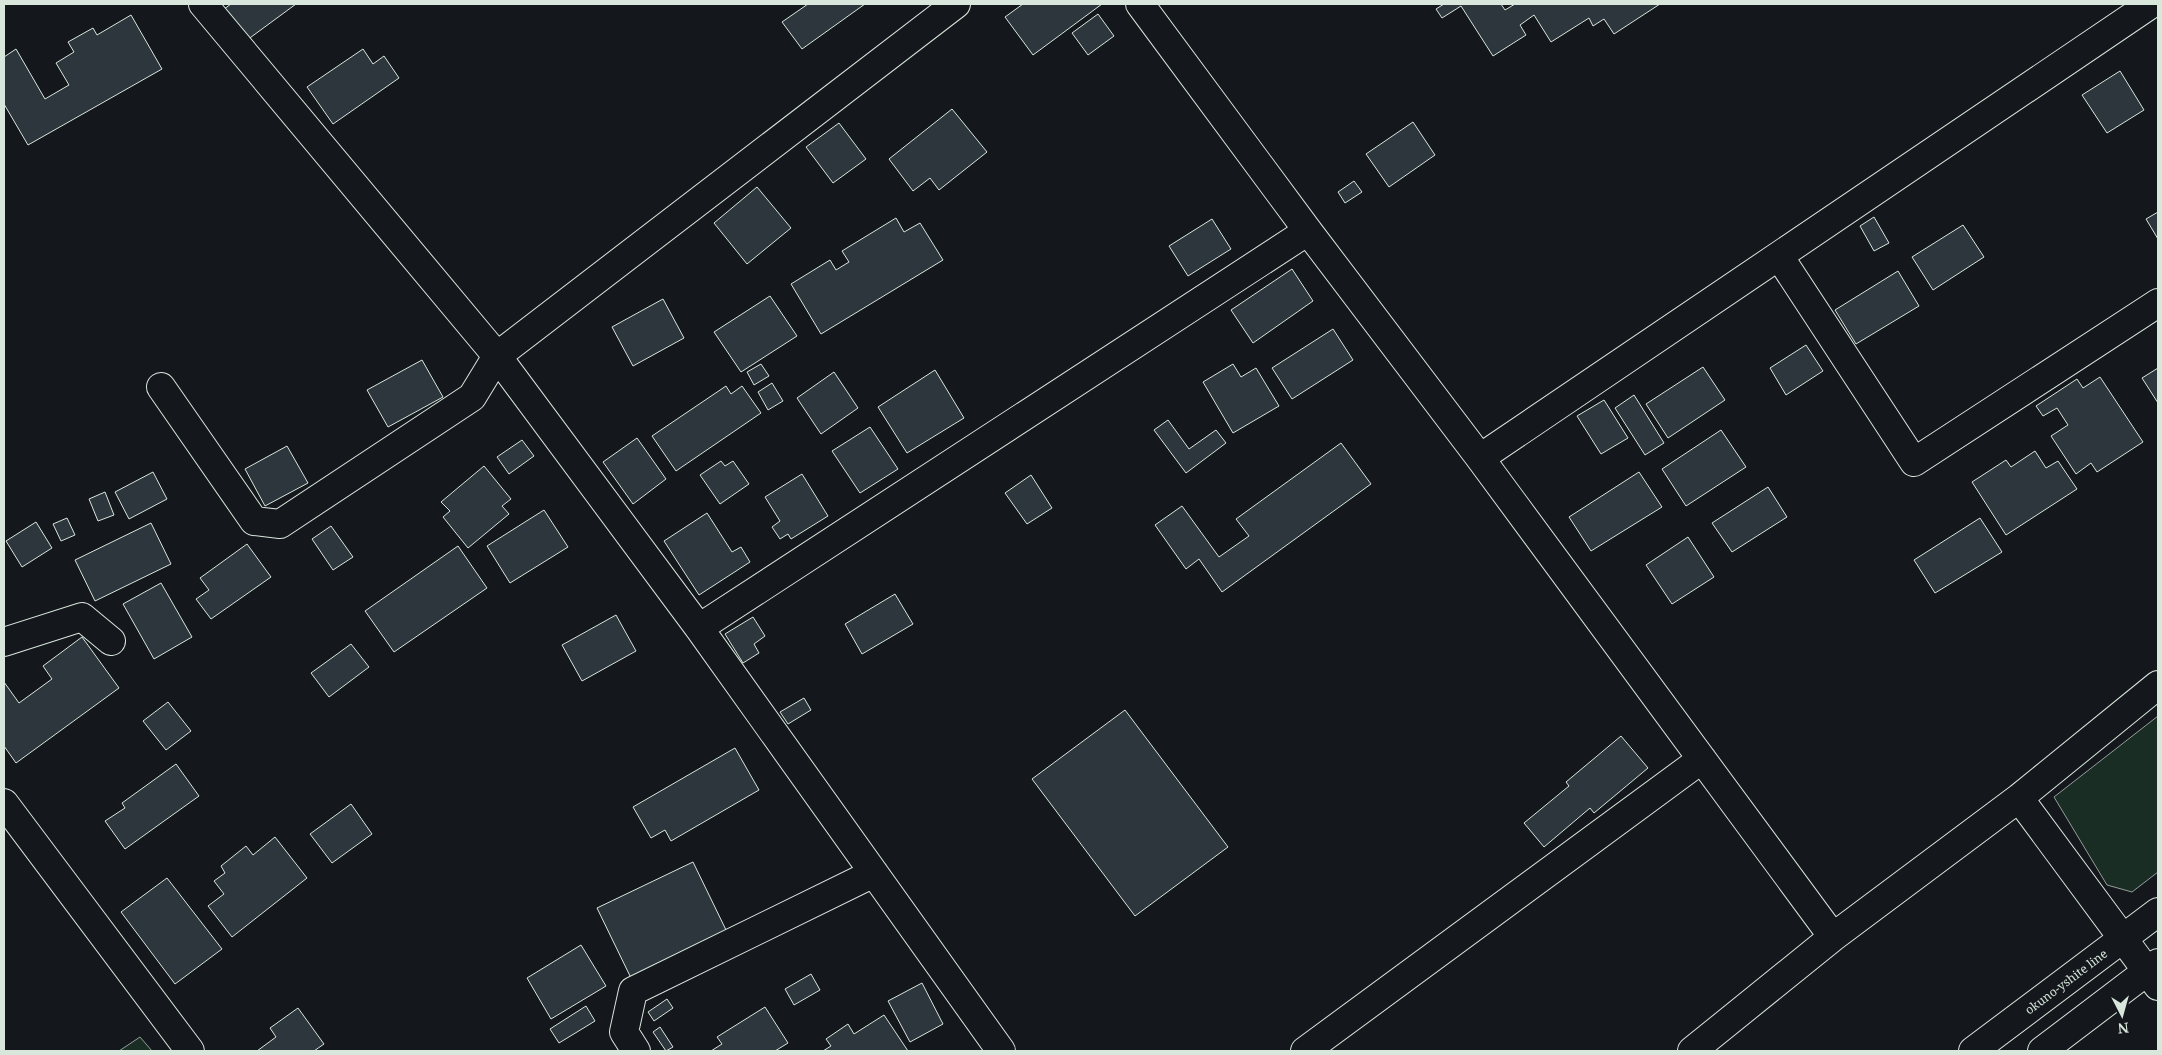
<svg xmlns="http://www.w3.org/2000/svg" width="2162" height="1055" viewBox="0 0 2162 1055" font-family="'Noto Serif',serif">
<style>
.green{fill:#1a2d24;stroke:#939e99}
.building{fill:#2c363c;stroke:#d8e6dc}
.lines{fill:none;stroke-linecap:round;stroke-linejoin:round}
.minor-casing{stroke:#d8e6dc;stroke-width:30}
.major-casing{stroke:#d8e6dc;stroke-width:30}
.minor{stroke:#14181c;stroke-width:28}
.major{stroke:#14181c;stroke-width:28}
.labels{text-anchor:middle;dominant-baseline:central;stroke-width:4;stroke-linejoin:round;paint-order:stroke}
.street-label{font-size:12px;fill:#d8e6dc;stroke:#14181c}
</style>
<rect width="100%" height="100%" fill="#14181c"/>
<path class="green" d="M2158 716V872L2132 892 2107 885 2054 797Z
M140 1037 152 1051H119Z"/>
<path class="building" d="M231 4H296L243 43 220 12Z
M808 4H865L802 49 782 22Z
M1023 4H1102L1033 55 1005 17Z
M1444 4H1501L1505 10 1515 4H1660L1614 34 1604 19 1593 26 1589 18 1551 42 1534 15 1520 25 1526 35 1493 56 1461 6 1442 18 1436 9Z
M1098 14 1114 36 1088 55 1072 33Z
M131 15 162 69 28 145 4 104V57L16 49 45 99 69 85 56 63 74 52 68 42 93 28 97 35Z
M363 49 373 64 384 56 399 78 333 124 307 87Z
M2120 71 2144 110 2107 133 2082 95Z
M952 109 987 152 939 190 930 178 913 191 889 159Z
M1413 122 1435 155 1389 187 1366 154Z
M839 123 866 159 833 183 806 147Z
M1354 181 1362 192 1345 203 1338 192Z
M757 187 791 228 747 264 714 223Z
M2158 212V239L2146 219Z
M1874 217 1889 243 1874 251 1860 226Z
M896 218 904 232 920 223 943 260 821 334 791 284 830 260 836 270 849 262 842 251Z
M1212 219 1231 249 1188 276 1169 246Z
M1963 225 1984 257 1933 290 1912 257Z
M1292 269 1313 301 1253 343 1231 310Z
M1898 271 1919 306 1856 344 1835 310Z
M770 296 797 336 741 372 714 332Z
M663 299 684 338 633 366 612 327Z
M1333 329 1353 360 1292 399 1272 368Z
M1806 345 1823 371 1786 395 1770 368Z
M422 360 443 397 388 427 367 390Z
M761 364 769 376 754 385 747 372Z
M1233 364 1241 377 1256 368 1279 406 1233 433 1203 382Z
M1703 367 1725 400 1668 438 1646 404Z
M2158 368V403L2142 378Z
M935 370 964 418 907 453 878 407Z
M834 372 858 408 821 434 797 398Z
M2100 377 2143 442 2097 472 2091 463 2076 474 2051 436 2068 425 2057 408 2043 416 2036 406 2077 379 2083 388Z
M772 383 783 401 768 410 758 392Z
M726 386 731 394 742 386 761 413 676 471 652 436Z
M1634 395 1664 443 1645 455 1615 408Z
M1604 400 1628 438 1601 454 1577 416Z
M1168 420 1189 449 1216 430 1226 443 1186 473 1154 430Z
M870 427 898 469 860 493 832 451Z
M1721 430 1746 467 1686 506 1662 469Z
M637 438 666 479 633 504 603 462Z
M522 440 534 456 509 474 497 457Z
M1341 443 1371 484 1222 592 1199 559 1186 569 1155 525 1182 506 1219 557 1249 536 1236 519Z
M287 446 308 483 265 506 245 469Z
M2035 451 2046 468 2058 461 2077 489 2006 535 1972 482 2006 460 2011 467Z
M721 461 725 466 733 461 749 484 720 504 700 475Z
M484 466 511 499 502 506 509 514 468 548 443 517 450 511 441 502Z
M153 472 167 499 129 519 115 492Z
M1639 472 1662 507 1591 551 1569 517Z
M802 474 828 516 791 539 788 534 780 539 772 527 780 521 765 497Z
M1031 475 1052 508 1027 524 1005 493Z
M1768 487 1787 517 1732 552 1712 523Z
M105 492 114 515 98 521 89 499Z
M544 510 568 547 510 583 487 546Z
M707 513 732 552 741 547 750 562 699 595 664 541Z
M67 518 75 535 61 541 53 524Z
M1980 518 2002 552 1935 593 1914 560Z
M36 522 52 548 22 567 6 541Z
M151 523 171 564 95 601 75 560Z
M331 526 353 557 333 570 312 539Z
M1688 537 1714 577 1672 604 1646 565Z
M247 544 271 577 211 619 196 599 209 590 200 578Z
M458 546 487 588 394 652 365 611Z
M161 583 192 637 154 659 123 604Z
M895 594 913 624 862 654 845 624Z
M616 615 636 651 582 681 562 645Z
M753 617 765 636 754 644 759 653 743 663 725 634Z
M82 637 119 688 16 763 4 746V682L19 703 52 679 43 666Z
M351 644 369 667 329 697 311 673Z
M804 698 811 710 788 724 780 712Z
M168 702 191 731 166 750 143 721Z
M1125 710 1228 847 1135 916 1032 779Z
M1621 736 1648 768 1594 813 1590 808 1544 847 1524 823 1569 786 1566 782Z
M735 748 759 790 671 841 665 830 651 838 633 807Z
M176 764 199 796 125 849 105 821 125 808 122 803Z
M351 804 372 834 332 863 310 834Z
M275 837 307 878 232 937 208 906 224 894 214 881 225 873 221 866 246 846 253 855Z
M693 862 727 932 631 978 597 908Z
M167 878 222 949 175 984 121 912Z
M581 945 606 986 551 1019 527 978Z
M811 974 820 990 794 1005 785 989Z
M922 983 943 1024 910 1042 888 1001Z
M667 999 673 1008 654 1021 648 1012Z
M586 1006 595 1021 559 1043 550 1029Z
M765 1007 788 1043 775 1051H711L722 1044 717 1037Z
M298 1008 324 1044 314 1051H257L276 1037 270 1028Z
M884 1015 908 1051H823L831 1046 826 1039 848 1024 854 1034Z
M660 1027 673 1047 666 1051 653 1032Z"/>
<g class="lines">
<g class="minor-casing">
<path id="minor" d="M203 4 497 356 699 628 1001 1051
M1140 4 1308 231 1480 458 1833 937
M1779 256 1914 462 2158 303
M161 387 254 521 280 524 472 397 497 356 956 4
M1480 458 2151 4
M699 628 1308 231
M4 642 82 617 111 641
M2019 798 2158 986
M4 803 190 1051
M636 1051 624 1032 633 991 874 873
M1305 1051 1702 759
M1692 1051 1833 937 2019 798 2158 685"/>
</g>
<g class="major-casing">
<g id="major">
<path id="s1" d="M1973 1051 2158 912"/>
<path d="M2042 1051 2158 963"/>
</g>
</g>
<use href="#minor" class="minor"/>
<use href="#major" class="major"/>
</g>
<g class="labels">
<g class="street-label">
<text stroke="none"><textPath href="#s1" startOffset="116">okuno-yshite line</textPath></text>
</g>
</g>
<rect width="2162" height="1055" fill="none" stroke="#d8e6dc" stroke-width="10"/>
<g transform="translate(2122 1015) rotate(174)" stroke="#14181c" stroke-width="4" paint-order="stroke">
<path d="M0-4L9 19L0 12L-9 19Z" fill="#d8e6dc"/>
<text y="-8" font-size="14" font-weight="bold" text-anchor="middle" fill="#d8e6dc">N</text>
</g>
</svg>
